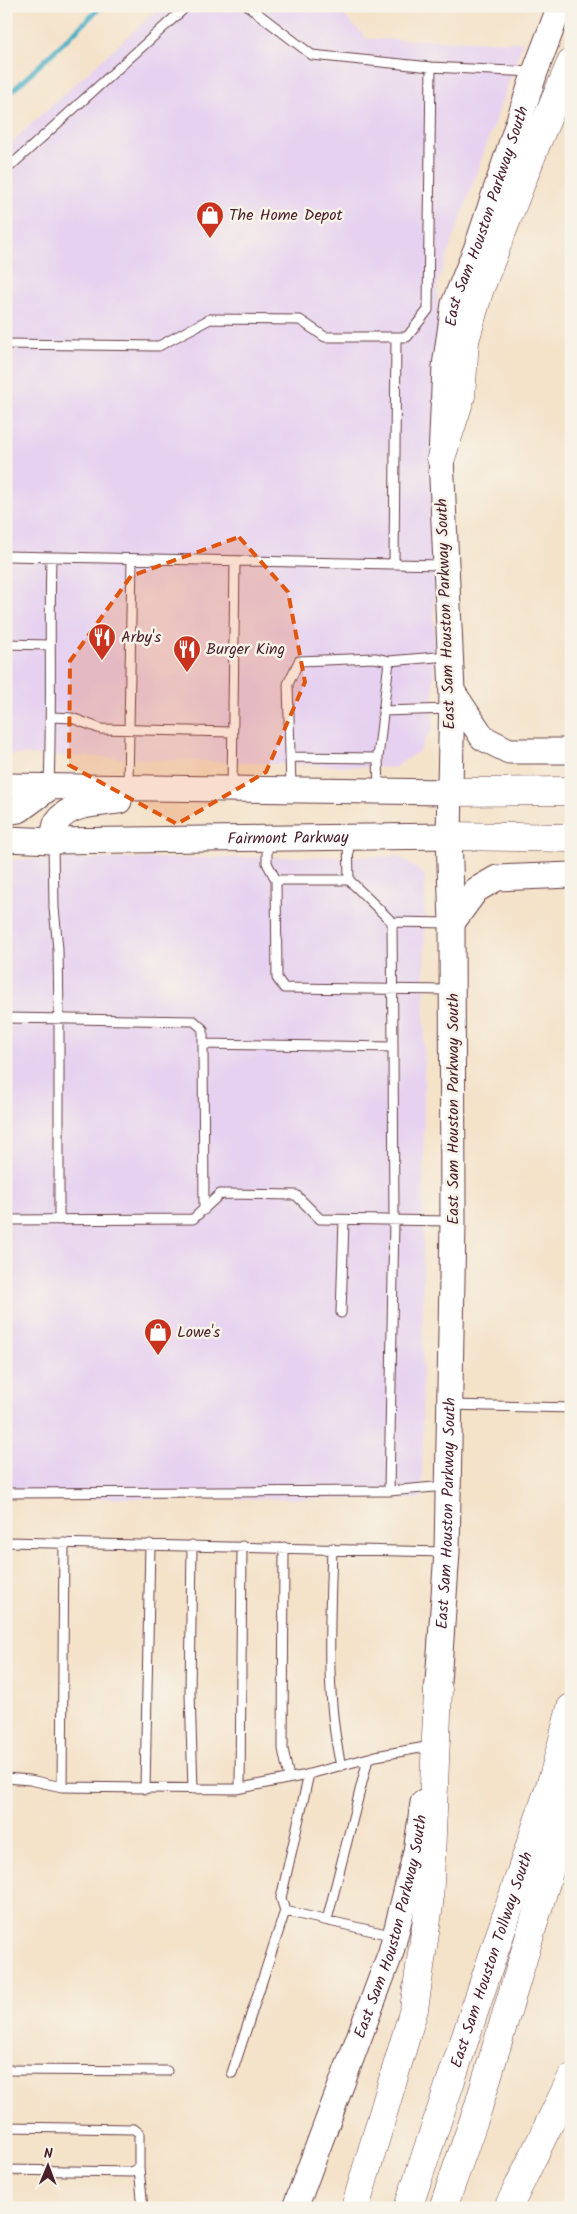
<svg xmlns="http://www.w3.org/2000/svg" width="577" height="2214" viewBox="0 0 577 2214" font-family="Kalam,sans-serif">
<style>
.built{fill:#e6d2f0}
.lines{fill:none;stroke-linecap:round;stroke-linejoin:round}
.stream{stroke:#46adc6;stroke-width:5}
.service-casing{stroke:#643c43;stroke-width:11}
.secondary-casing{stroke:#643c43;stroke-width:27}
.primary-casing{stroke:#643c43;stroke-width:29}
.motorway-casing{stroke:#643c43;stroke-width:29}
.service{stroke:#fff;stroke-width:9}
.secondary{stroke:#fff;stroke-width:25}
.primary{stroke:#fff;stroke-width:28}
.motorway{stroke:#fff;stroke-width:28}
.marked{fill:#e0560e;fill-opacity:0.2;stroke:#e0560e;stroke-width:4;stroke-dasharray:10 6;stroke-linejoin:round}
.labels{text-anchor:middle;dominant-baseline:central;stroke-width:5;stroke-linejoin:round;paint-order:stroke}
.poi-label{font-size:16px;fill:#4a1f2b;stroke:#f7f3e8;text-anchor:start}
.street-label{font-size:16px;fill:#4a1f2b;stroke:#f7f3e8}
</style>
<rect width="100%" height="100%" fill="#f7f3e8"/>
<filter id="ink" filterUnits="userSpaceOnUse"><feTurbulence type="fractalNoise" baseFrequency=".02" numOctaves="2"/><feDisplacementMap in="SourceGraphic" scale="10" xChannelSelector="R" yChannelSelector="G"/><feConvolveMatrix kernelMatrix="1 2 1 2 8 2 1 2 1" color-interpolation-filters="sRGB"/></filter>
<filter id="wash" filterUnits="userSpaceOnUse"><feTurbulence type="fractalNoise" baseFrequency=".0096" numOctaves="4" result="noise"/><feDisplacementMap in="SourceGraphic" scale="20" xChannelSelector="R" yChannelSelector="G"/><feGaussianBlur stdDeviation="1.12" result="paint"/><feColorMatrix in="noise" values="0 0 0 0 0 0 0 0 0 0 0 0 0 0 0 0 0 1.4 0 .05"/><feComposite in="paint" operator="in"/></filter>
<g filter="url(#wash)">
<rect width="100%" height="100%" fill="#f4e2c9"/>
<path class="built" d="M161 6H335L367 39 523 42 438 282 433 727 419 751 394 768 6 754V147Z
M398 856 425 875 422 1499 6 1498V860Z"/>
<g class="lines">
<path class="stream" d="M6 97 102 6"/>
</g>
</g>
<g filter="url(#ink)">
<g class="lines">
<g class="service-casing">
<path id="service" d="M248 6 312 55 431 67 533 72
M6 170 187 6
M6 344 159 346 210 319 300 320 325 337H407L428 310 431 67
M6 556 443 565
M394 564 396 337
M6 644 49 645
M383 711 451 709
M52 717 72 718 101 729 232 732
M290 757 378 758
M49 784C52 708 49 633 51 557
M128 786 132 559
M232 788 235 561
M291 788 288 684 299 661 375 658 389 661 448 656
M379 791 378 758 389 661
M348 838 349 880
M267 840V863L276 880H349L392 922 393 1047
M53 842 54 908 58 949 59 1019V1220
M276 880 277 978 284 988 452 990
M392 922 451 923
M6 1018 194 1021 203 1029V1044L393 1047 394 1220 389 1491
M203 1044 204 1210
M6 1220 193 1219 220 1194 296 1195 320 1219 451 1221
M341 1313 344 1220
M451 1405 571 1408
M6 1493 389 1491 446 1486
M6 1542 444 1552
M64 1543 62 1787 236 1789 302 1776 376 1756 431 1746
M192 1545 190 1693 193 1789
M284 1547 283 1749 289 1778
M332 1548C330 1620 325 1695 341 1766
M6 1778 30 1780 62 1787
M240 1788 242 1546
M145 1789 150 1544
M285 1911 395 1936
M327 1920 368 1759
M6 2070 167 2071
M232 2073 285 1911 281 1898 309 1774
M6 2127 134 2129 139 2133V2168L132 2172 6 2170
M139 2168 143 2208"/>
</g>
<g class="secondary-casing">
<g id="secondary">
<path d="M452 691 483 738 509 751H571"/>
<path d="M6 786 449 792"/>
<path d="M6 812 19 810 49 788"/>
<path id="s1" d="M6 839 53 841 449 836"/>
<path d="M53 841C54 836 54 827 57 822 69 803 100 804 119 801"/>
<path d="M452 923 476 890 497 878 571 875"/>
<path id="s2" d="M436 1711 447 1552 453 1222 452 923 449 836 452 691 441 458 445 366 454 304 477 247 535 72 560 6"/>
<path id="s3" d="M295 2208 391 1952 416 1852 423 1803"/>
</g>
</g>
<g class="primary-casing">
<path id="primary" d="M449 792 571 791
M449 836 571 838"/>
</g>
<g class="motorway-casing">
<g id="motorway">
<path d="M441 458 461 396 465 341 479 291 537 142 571 63"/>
<path d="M355 2208 414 2009 429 1905 438 1690"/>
<path id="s4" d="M408 2208 554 1774 571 1708"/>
<path d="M443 2208 478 2108 571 1799"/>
<path d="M508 2208 571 2079"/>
</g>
</g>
<use href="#service" class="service"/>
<use href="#secondary" class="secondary"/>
<use href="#primary" class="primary"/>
<use href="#motorway" class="motorway"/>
</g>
</g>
<path class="marked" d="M239 537 288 592 305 682 266 772 177 824 69 765 70 661 131 576Z"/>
<defs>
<g id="shop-pin" transform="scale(1.4375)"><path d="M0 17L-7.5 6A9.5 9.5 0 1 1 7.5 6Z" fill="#c8321e" stroke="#f7f3e8"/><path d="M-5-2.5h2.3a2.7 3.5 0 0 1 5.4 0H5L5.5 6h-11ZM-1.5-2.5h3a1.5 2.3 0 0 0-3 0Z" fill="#fff"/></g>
<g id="restaurant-pin" transform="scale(1.4375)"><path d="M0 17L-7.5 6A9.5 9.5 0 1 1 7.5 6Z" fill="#c8321e" stroke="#f7f3e8"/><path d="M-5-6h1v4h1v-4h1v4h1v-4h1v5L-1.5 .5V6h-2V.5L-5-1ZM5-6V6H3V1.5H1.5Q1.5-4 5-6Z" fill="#fff"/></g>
</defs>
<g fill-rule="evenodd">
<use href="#shop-pin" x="210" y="215"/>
<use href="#restaurant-pin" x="102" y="637"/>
<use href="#restaurant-pin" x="187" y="649"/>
<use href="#shop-pin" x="158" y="1332"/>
</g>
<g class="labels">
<g class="poi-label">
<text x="229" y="215">The Home Depot</text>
<text x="121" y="637">Arby's</text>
<text x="206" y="649">Burger King</text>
<text x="177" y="1332">Lowe's</text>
</g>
<g class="street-label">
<text stroke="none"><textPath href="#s2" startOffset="1502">East Sam Houston Parkway South</textPath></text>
<text transform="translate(446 614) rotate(-92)">East Sam Houston Parkway South</text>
<text stroke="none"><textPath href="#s1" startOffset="282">Fairmont Parkway</textPath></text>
<text transform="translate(453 1109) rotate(-90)">East Sam Houston Parkway South</text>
<text stroke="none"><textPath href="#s2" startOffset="198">East Sam Houston Parkway South</textPath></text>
<text stroke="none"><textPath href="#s3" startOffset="298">East Sam Houston Parkway South</textPath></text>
<text stroke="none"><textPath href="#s4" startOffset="262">East Sam Houston Tollway South</textPath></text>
</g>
</g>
<rect width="577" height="2214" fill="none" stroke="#f7f3e8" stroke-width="25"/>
<g transform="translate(48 2166) rotate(1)" stroke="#f7f3e8" stroke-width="4" paint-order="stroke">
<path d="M0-4L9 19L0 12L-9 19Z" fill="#4a1f2b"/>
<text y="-8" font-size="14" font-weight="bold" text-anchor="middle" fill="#4a1f2b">N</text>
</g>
</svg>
